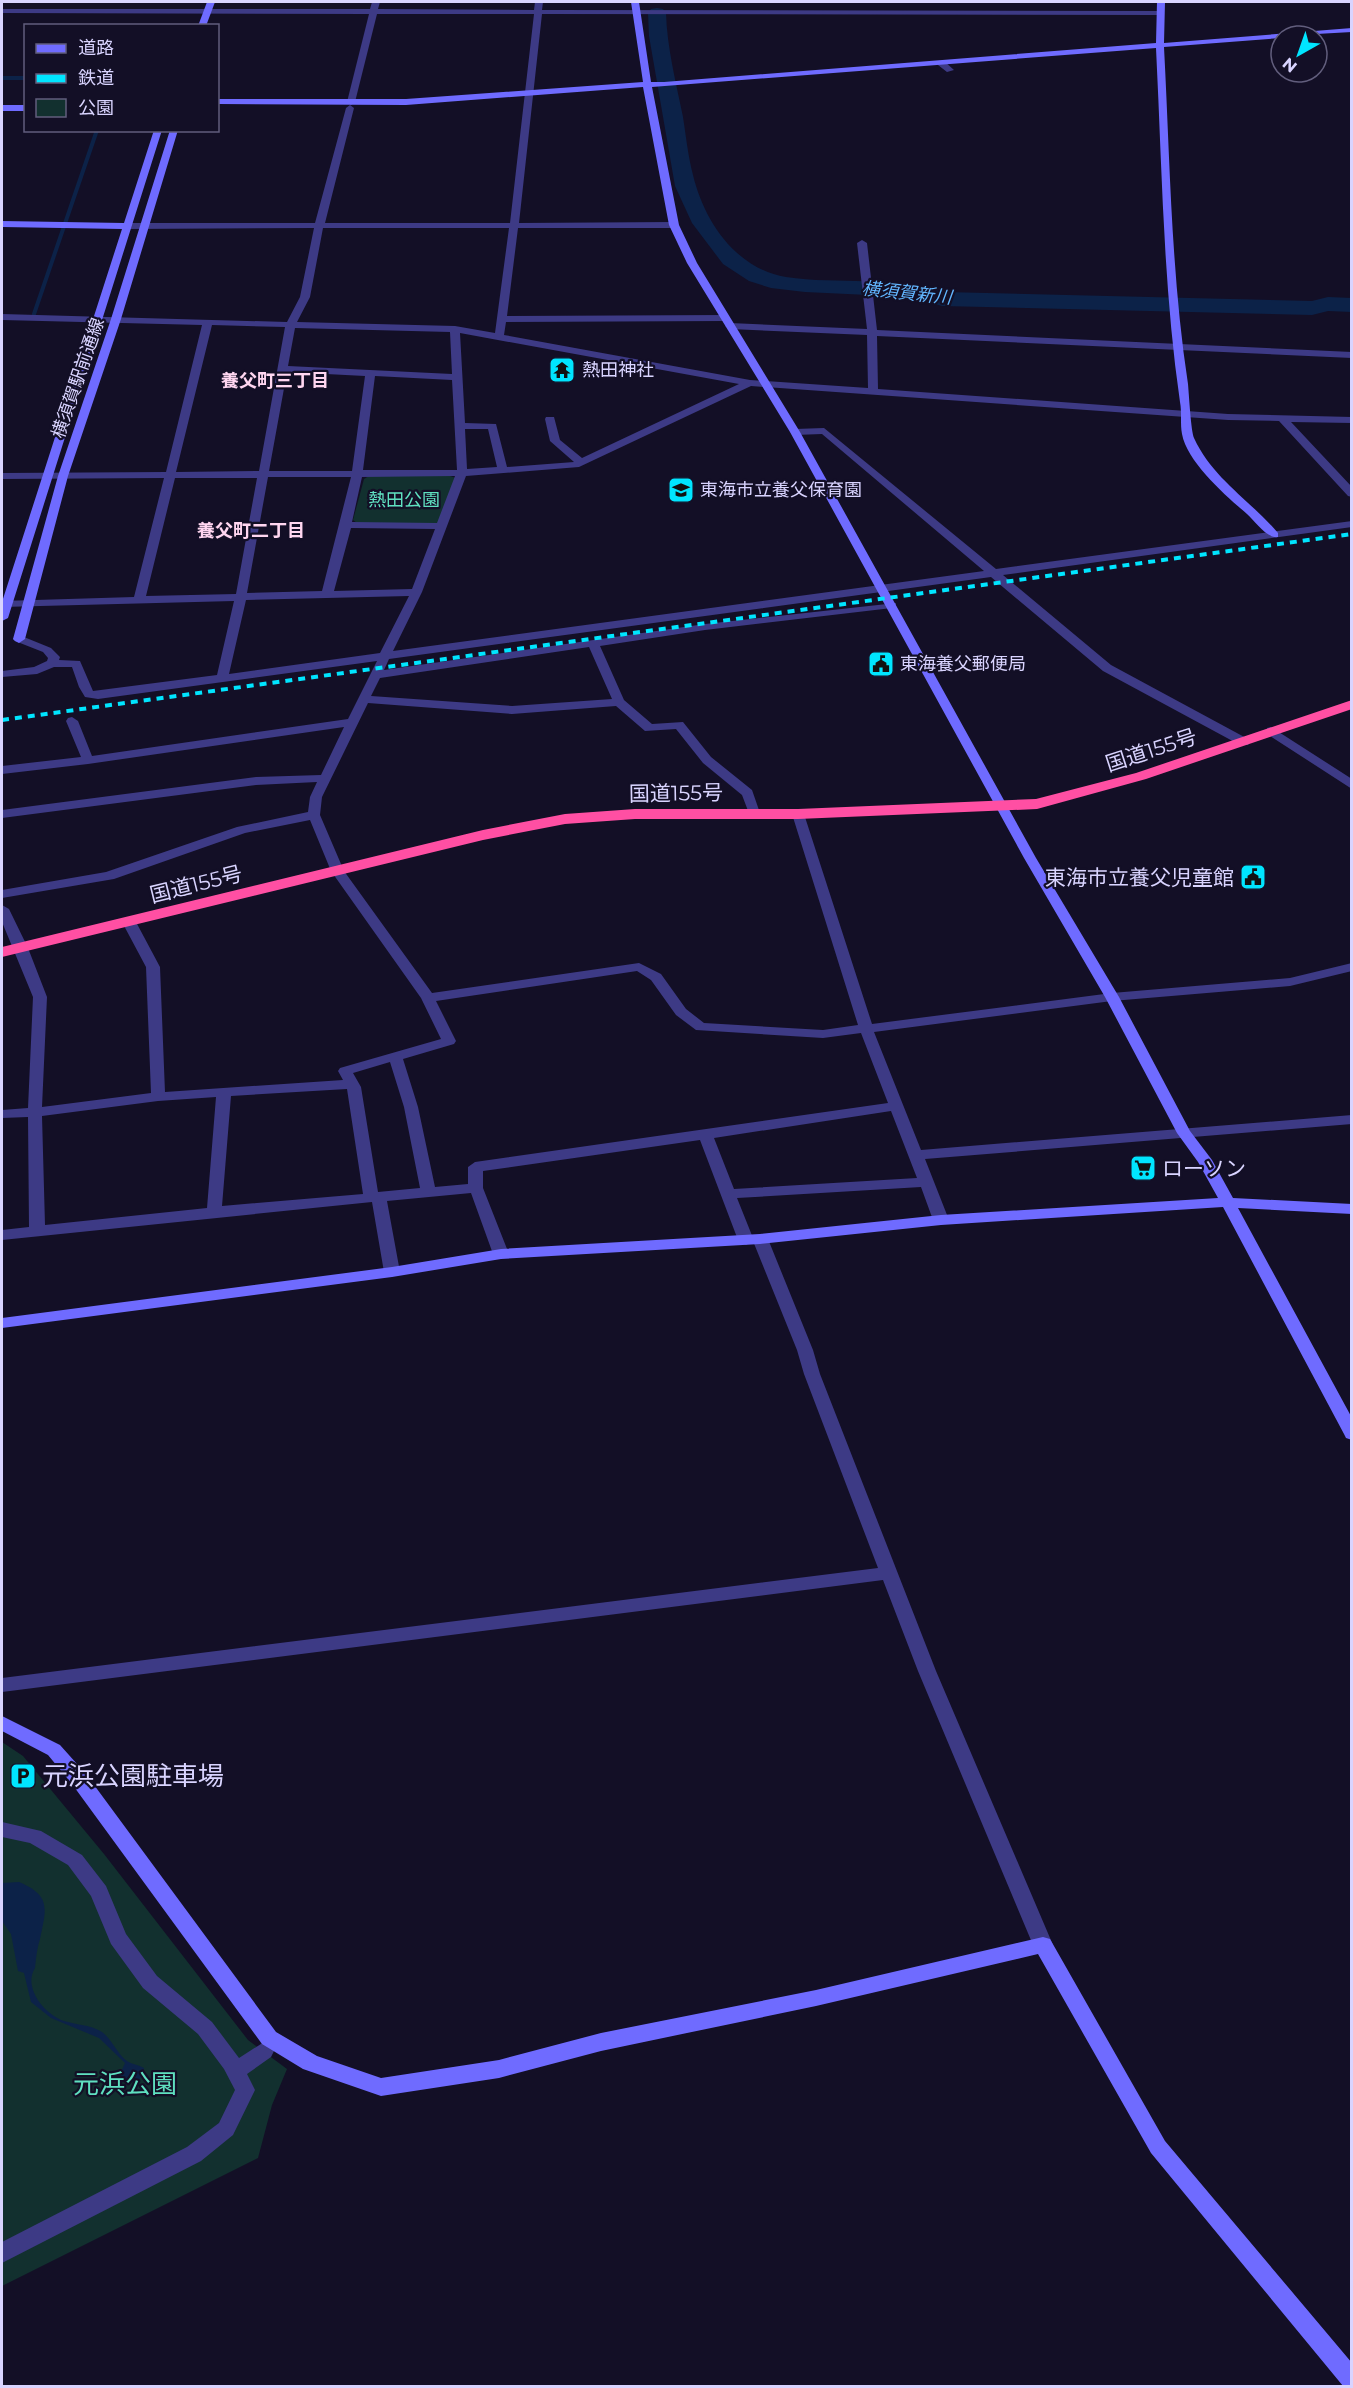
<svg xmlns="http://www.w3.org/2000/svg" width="1353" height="2388" viewBox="0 0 1353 2388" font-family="Montserrat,'Noto Sans JP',sans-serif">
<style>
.green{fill:#12302f}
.water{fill:#0c2248}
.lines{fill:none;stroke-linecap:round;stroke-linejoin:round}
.stream{stroke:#0c2248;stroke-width:4}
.river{fill:#0c2248;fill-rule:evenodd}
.street{fill:#3d3a85;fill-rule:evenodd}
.secondary{fill:#6f6bff;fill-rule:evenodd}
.highway{fill:#ff4fa3;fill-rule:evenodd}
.rail{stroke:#00e5ff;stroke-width:4;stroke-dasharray:7 6;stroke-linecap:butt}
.labels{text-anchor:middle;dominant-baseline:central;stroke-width:4.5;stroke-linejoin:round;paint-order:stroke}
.far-water-label{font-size:18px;font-style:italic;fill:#62b6ff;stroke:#130f26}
.far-poi-label{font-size:18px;fill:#d9d4ff;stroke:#130f26;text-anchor:start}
.far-street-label{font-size:18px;fill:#d9d4ff;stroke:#130f26}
.far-neighbourhood-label{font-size:18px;font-weight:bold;fill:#ffd6f0;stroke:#130f26}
.far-park-label{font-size:18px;fill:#5fe0c0;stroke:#130f26}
.street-label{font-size:21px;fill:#d9d4ff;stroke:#130f26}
.poi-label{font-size:21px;fill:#d9d4ff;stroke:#130f26;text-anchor:end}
.near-poi-label{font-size:26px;fill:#d9d4ff;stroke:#130f26;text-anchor:start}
.near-park-label{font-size:26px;fill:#5fe0c0;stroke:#130f26}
</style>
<rect width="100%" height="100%" fill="#130f26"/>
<path class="green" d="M369 476H450L456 478 438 523H357L353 520 364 479Z
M2 1742 23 1756 104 1854 248 2040 287 2069 272 2105 258 2158 2 2286Z"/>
<path class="water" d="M19 1882C52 1896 46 1909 40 1939 37 1948 36 1958 35 1968 23 1987 43 2012 61 2020 74 2025 90 2024 102 2032 112 2039 117 2054 127 2061 131 2064 139 2065 144 2068L143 2075 137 2082H123L120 2074 125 2063 99 2038 51 2018 31 2002 24 1973 18 1971 11 1934 2 1921V1883Z"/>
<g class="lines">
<path class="stream" d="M2 78H26
M34 314 97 130"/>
<path class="river" d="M657 8 663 9 666 13C667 48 676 82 683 117 686 136 688 156 693 175 704 221 736 269 786 277 839 285 892 275 944 292L1312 301 1328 297 1352 298V312L1328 311 1312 315 942 306 911 297 805 292 771 288 749 281 723 264 692 223 675 186 649 36 648 13 651 9Z"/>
<path class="street" d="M372 2H380L378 9 534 10 535 2H543L542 10 1160 11 1164 13 1160 15 542 14 519 223 674 222 679 225 674 228H518L507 316 725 315 730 318 725 321 506 322 504 335 750 380 868 388 867 335 730 329 725 326 730 323 867 329 857 243 862 240 867 243 877 330 1352 352V358L877 336 878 389 1228 414 1352 417V423L1291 422 1352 487V497L1348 496 1279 421 1228 420 751 386 579 467 466 476 422 592 393 651 984 571 822 434 795 435 790 432 795 429 824 428 996 569 1352 521V527L1003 575 1111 665 1248 739 1250 742 1248 745H1240L1103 671 991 577 389 659 384 670 705 624 896 603V607L892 608 705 630 600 646 624 700 652 724 683 722 711 757 752 790 760 813 758 816H750L742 795 703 763 676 729 645 731 616 706 512 714 368 703 322 797 320 815 344 871 432 993 639 963 661 974 686 1009 704 1023 823 1030 858 1025 792 814 798 810 804 814 872 1024 1112 993 1290 978 1352 963V971L1290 986 1112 1001 874 1032 921 1150 1352 1115V1124L925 1159 949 1220 941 1225 933 1220 921 1187 737 1198 753 1238 760 1234 768 1239 813 1350 820 1374 936 1671 1053 1945 1050 1951 1043 1953 1036 1951 1033 1945 918 1671 883 1580 2 1692V1678L878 1568 804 1374 797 1350 753 1241 746 1245 738 1240 700 1140 483 1171V1188L509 1254 501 1259 493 1254 471 1193 387 1201 400 1272 392 1277 384 1272 372 1202 2 1240V1230L29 1227 28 1117 2 1118V1110L28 1108 33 997 2 922V905L9 909 28 948 47 997 42 1107 151 1093 146 967 122 922 129 918 136 922 160 967 165 1092 343 1080 338 1071 340 1068 441 1039 421 998 331 871 310 820 245 833 114 879 2 898V890L106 872 237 827 308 812 310 797 317 782 256 785 2 818V810L256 777 321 775 344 727 88 764 2 774V766L81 757 66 721 68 718 72 717 78 721 92 756 348 719 377 661 98 699 85 697 79 687 72 667H54L37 674 2 677V671L34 667 47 661 48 658 43 652 15 641 13 639 19 635 51 648 60 657 59 660 80 661 93 691 217 675 234 601 2 607V601L134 597 164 478 2 479V473L166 472 202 325 2 320V314L287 322 300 297 314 228 127 229 122 226 127 223H315L346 108 350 105 354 108 325 223H510L534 14H377L355 102 351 105 347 102 369 14 2 13V9H370ZM323 228H509L495 333 455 326 297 322 310 297ZM212 325 285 327 259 471 176 472ZM295 328 450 332 452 374 288 366ZM460 333 739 384 582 458 560 440 554 417H546L545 419 550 441 574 462 507 467 496 424 465 423ZM287 372 365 376 352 471H269ZM375 376 452 380 457 470H363ZM465 429H488L497 467 467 469ZM455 476 437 523 352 522 362 477ZM268 477H351L322 591 247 593ZM175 478H257L236 594 146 596ZM351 528 435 529 412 589 334 591ZM409 596 380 653 229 674 246 600ZM589 647 612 699 512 706 371 696 380 678ZM637 971 651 980 676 1015 696 1030 823 1038 861 1033 888 1103 475 1162 468 1167V1184L435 1187 418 1107 403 1059 454 1044 456 1041 436 1001ZM390 1062 404 1107 420 1188 378 1192 361 1087 353 1073ZM347 1089 363 1194 222 1206 231 1096ZM216 1097 207 1208 45 1225 42 1116 158 1101ZM891 1111 917 1178 734 1189 714 1138Z
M938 61H944L954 70 947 72 938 65Z
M1271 727 1352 779V789L1267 734V728Z
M2 1822 41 1831 82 1855 106 1886 126 1934 157 1976 212 2022 239 2058 264 2042 271 2045 274 2051 271 2057 247 2074 255 2090 233 2135 201 2161 2 2263V2242L187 2147 219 2123 235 2090 224 2069 198 2034 143 1988 111 1944 91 1896 68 1865 30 1843 2 1837Z"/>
<path class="secondary" d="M207 2H215L206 26H198Z
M631 2H639L651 82H664L1156 43 1157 2H1165L1164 43 1352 28V32L1281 36V38L1164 47C1170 159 1171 273 1188 384 1189 395 1191 431 1194 438 1213 479 1250 500 1278 533V537C1267 539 1255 521 1247 514 1226 496 1187 462 1182 434 1180 424 1182 413 1180 402 1163 285 1162 166 1156 48L652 87 679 225 697 263 800 432 1036 858 1119 997 1190 1131 1212 1160 1233 1198 1352 1204V1214L1238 1208 1352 1418V1440L1346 1438 1344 1434 1223 1207 941 1225 760 1244 501 1259 392 1277 2 1328V1318L392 1267 501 1249 760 1234 941 1215 1218 1198 1198 1162 1177 1133 1105 997 1024 858 790 432 687 263 669 225 643 87 406 105 218 104V99H406L643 82Z
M2 105H26V111H2Z
M154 130H162L8 618 2 621V602L122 229 2 227V221L124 223Z
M170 130H178L121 319 68 476 25 639 19 643 15 641 13 639 58 476 111 319Z
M2 1716 60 1745 86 1774 276 2032 317 2056 381 2078 499 2060 601 2033 816 1990 1043 1937 1050 1939 1165 2141 1352 2363V2386H1343L1151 2153 1038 1954 816 2006 601 2051 499 2078 381 2096 303 2069 262 2044 72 1784 48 1755 2 1731Z"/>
<path class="highway" d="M1352 700V709L1146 779 1037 809 798 819H635L565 824 483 840 2 957V947L483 830 565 814 635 809H798L1036 799 1136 773Z"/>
<path class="rail" d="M2 720 1352 534"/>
</g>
<defs>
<g id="temple-square" transform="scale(1.35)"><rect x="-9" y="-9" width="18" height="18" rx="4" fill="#00e5ff" stroke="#130f26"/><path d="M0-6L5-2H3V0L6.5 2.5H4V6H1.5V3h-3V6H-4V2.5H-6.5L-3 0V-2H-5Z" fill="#111"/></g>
<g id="school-square" transform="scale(1.35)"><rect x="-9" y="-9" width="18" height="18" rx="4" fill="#00e5ff" stroke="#130f26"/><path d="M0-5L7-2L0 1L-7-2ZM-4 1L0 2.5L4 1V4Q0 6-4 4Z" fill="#111"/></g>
<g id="civic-square" transform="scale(1.35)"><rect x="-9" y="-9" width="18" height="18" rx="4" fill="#00e5ff" stroke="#130f26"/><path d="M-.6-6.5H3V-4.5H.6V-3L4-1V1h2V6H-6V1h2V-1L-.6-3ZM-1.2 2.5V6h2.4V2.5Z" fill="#111"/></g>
<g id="supermarket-square" transform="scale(1.35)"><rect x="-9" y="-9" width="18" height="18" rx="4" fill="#00e5ff" stroke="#130f26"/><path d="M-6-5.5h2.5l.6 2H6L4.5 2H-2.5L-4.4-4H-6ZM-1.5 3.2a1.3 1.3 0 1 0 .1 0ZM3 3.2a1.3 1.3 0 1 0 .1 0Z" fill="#111"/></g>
<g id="parking-square" transform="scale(1.35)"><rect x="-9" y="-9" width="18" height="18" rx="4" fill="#00e5ff" stroke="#130f26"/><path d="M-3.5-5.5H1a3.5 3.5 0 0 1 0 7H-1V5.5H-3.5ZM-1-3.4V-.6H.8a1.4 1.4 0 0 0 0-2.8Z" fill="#111"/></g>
</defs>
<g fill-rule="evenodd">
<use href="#temple-square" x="562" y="370"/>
<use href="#school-square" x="681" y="490"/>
<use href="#civic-square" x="881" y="664"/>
<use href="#civic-square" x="1253" y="877"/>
<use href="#supermarket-square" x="1143" y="1168"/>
<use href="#parking-square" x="23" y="1776"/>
</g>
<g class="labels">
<g class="far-water-label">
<text transform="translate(907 293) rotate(6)">横須賀新川</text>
</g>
<g class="far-poi-label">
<text x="582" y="370">熱田神社</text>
<text x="700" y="490">東海市立養父保育園</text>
<text x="900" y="664">東海養父郵便局</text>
</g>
<g class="far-street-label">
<text transform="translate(78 378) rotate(-71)">横須賀駅前通線</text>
</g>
<g class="far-neighbourhood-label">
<text x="275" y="381">養父町三丁目</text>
<text x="251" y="531">養父町二丁目</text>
</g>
<g class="far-park-label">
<text x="404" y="500">熱田公園</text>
</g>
<g class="street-label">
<text transform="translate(1151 750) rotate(-18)">国道155号</text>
<text transform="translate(676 793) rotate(-1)">国道155号</text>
<text transform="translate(196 884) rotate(-14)">国道155号</text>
</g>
<g class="poi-label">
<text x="1234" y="877">東海市立養父児童館</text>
<text x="1162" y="1168" text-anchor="start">ローソン</text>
</g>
<g class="near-poi-label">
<text x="42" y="1776">元浜公園駐車場</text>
</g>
<g class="near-park-label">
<text x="125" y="2084">元浜公園</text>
</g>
</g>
<rect width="1353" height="2388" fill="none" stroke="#d9d4ff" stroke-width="6"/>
<rect x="24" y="24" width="195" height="108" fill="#130f26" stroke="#625e7d" stroke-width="1.5"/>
<rect x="36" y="44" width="30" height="9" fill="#6f6bff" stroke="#625e7d" stroke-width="1.5"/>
<text x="78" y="54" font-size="18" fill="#d9d4ff">道路</text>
<rect x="36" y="74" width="30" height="9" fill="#00e5ff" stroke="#625e7d" stroke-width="1.5"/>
<text x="78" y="84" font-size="18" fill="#d9d4ff">鉄道</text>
<rect x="36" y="99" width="30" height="18" fill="#12302f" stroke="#625e7d" stroke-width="1.5"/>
<text x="78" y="114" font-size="18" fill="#d9d4ff">公園</text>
<g transform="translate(1299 54) rotate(220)"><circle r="28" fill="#130f26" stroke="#625e7d" stroke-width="1.5"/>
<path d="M0-4.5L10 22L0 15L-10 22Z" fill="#00e5ff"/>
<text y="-9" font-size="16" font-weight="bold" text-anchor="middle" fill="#d9d4ff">N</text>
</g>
</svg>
